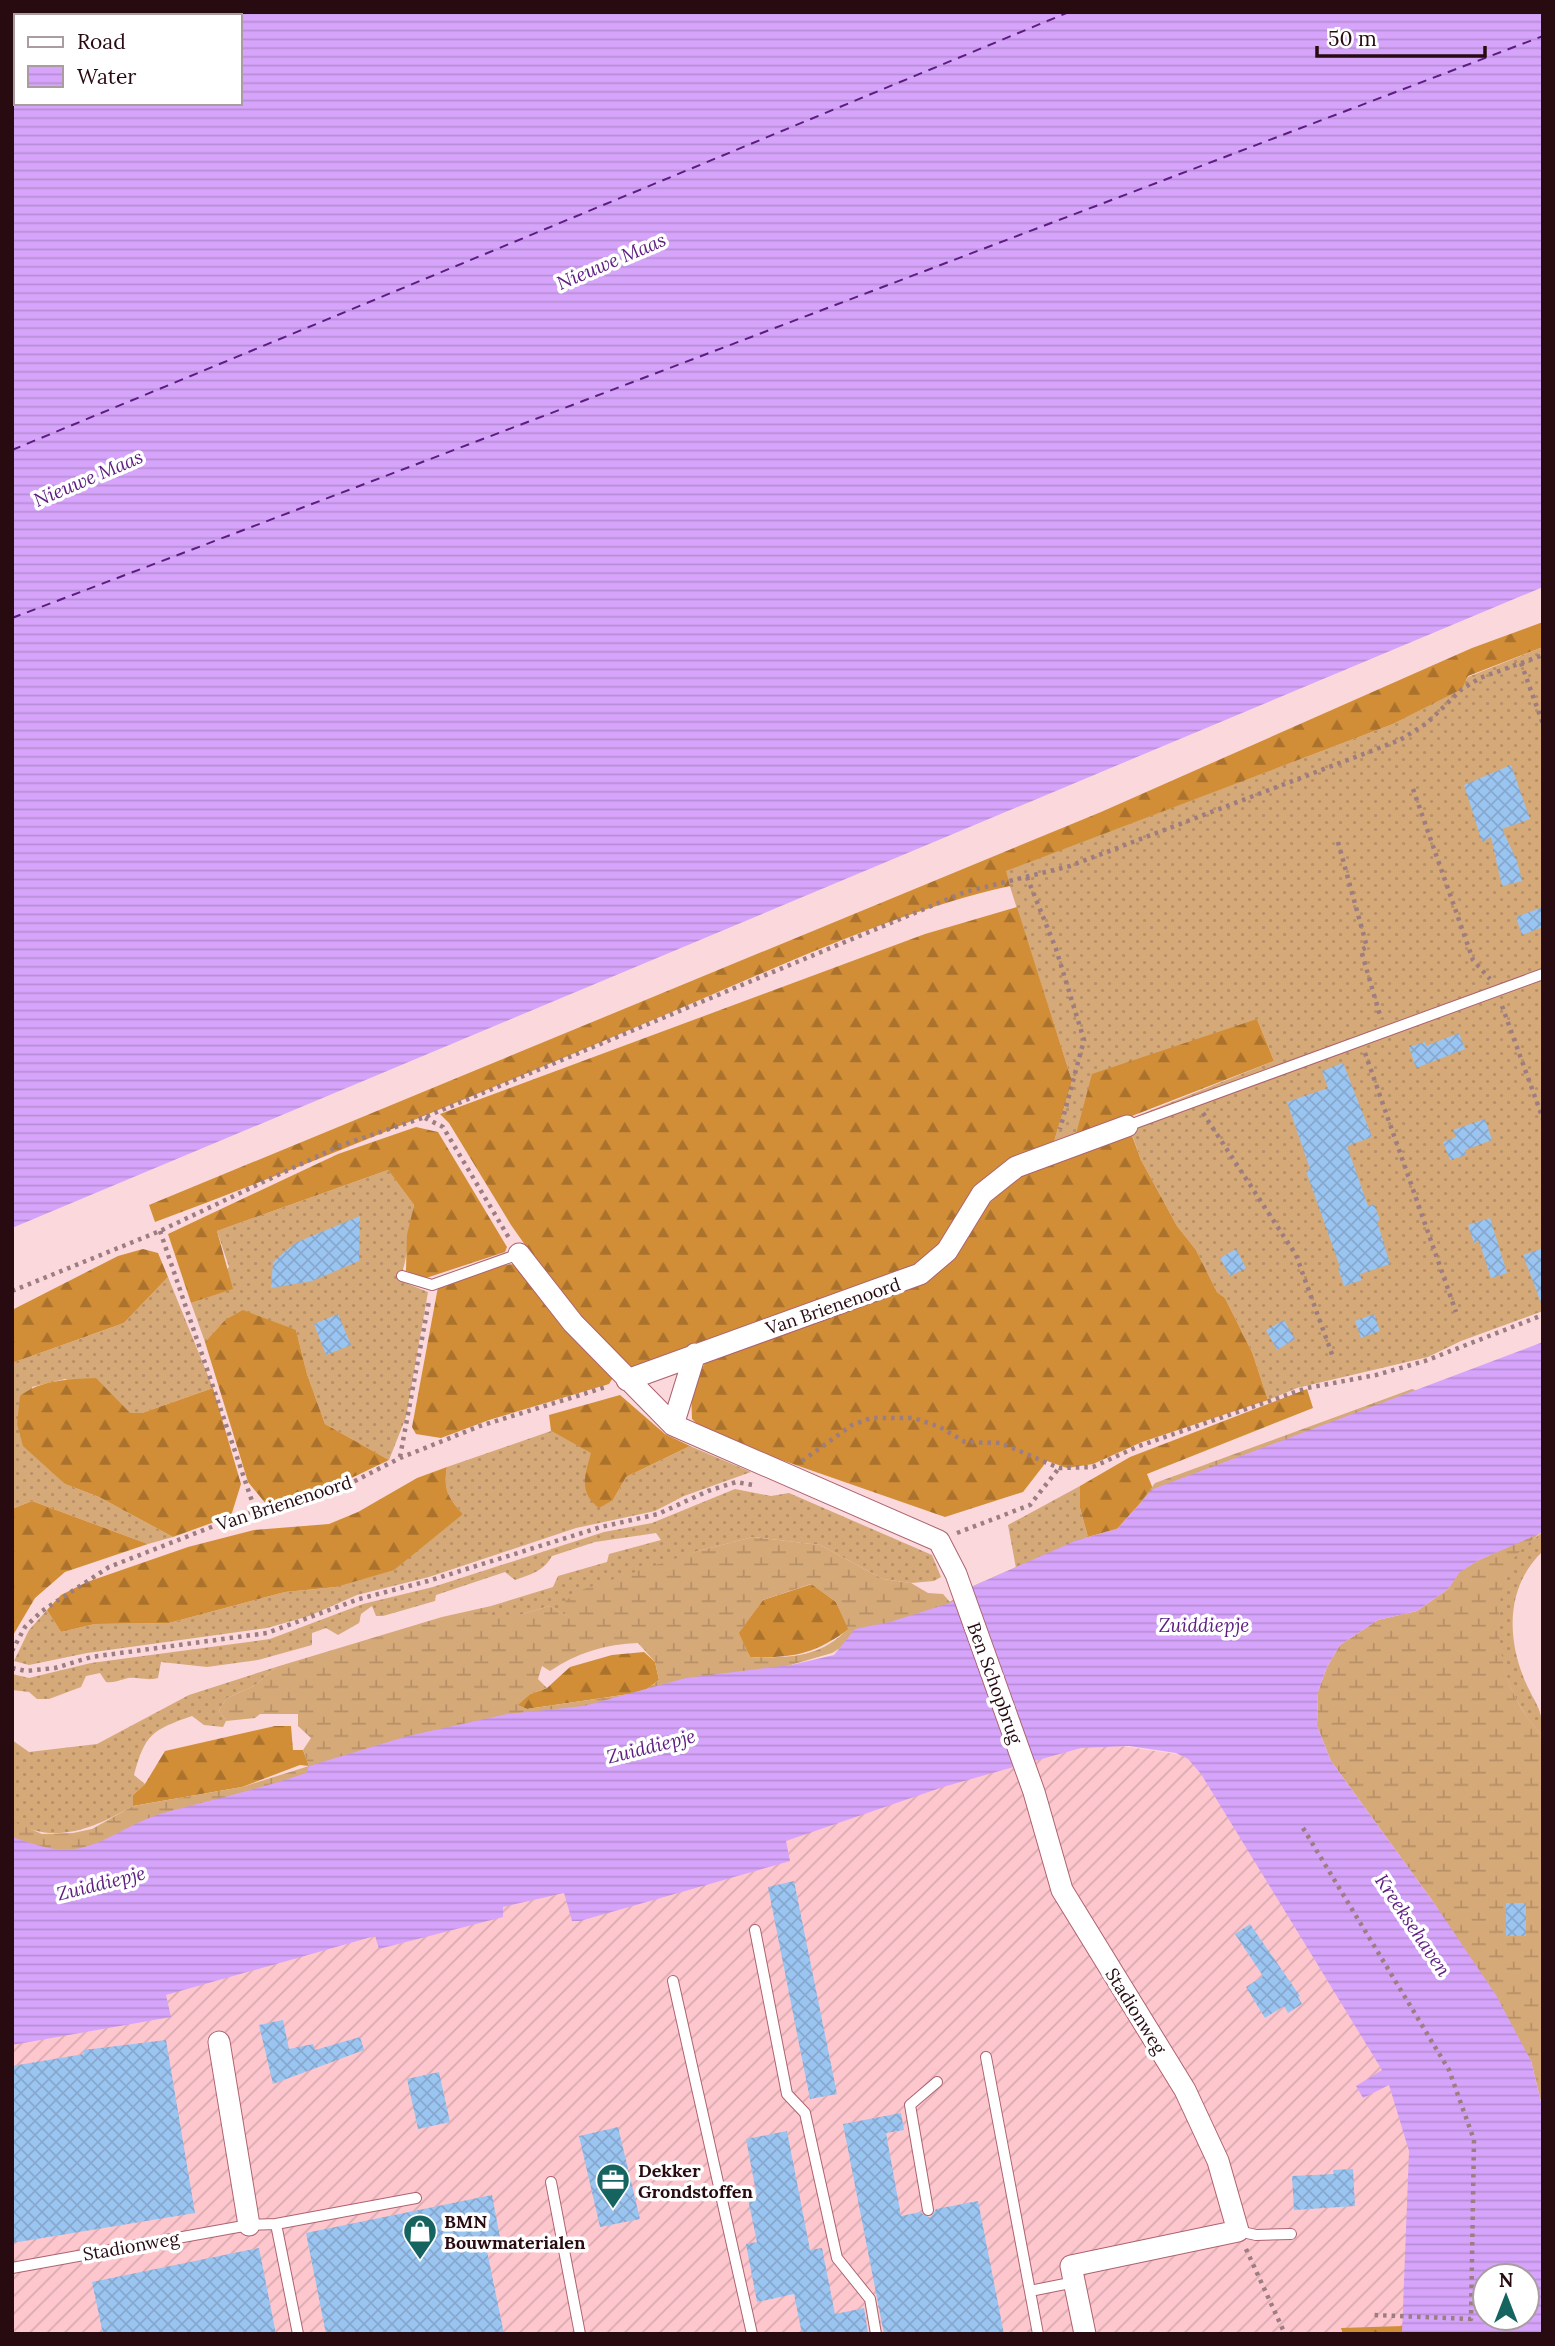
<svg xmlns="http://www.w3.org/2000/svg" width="1555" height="2346" viewBox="0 0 1555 2346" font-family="Lora,serif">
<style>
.industrial{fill:url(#industrial-furrows)}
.grass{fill:url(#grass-dots)}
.forest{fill:url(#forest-firs)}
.wetland{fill:url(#wetland-marsh);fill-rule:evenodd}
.water{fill:url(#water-rules);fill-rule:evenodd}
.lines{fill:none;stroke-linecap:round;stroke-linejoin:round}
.ferry{stroke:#5c1d80;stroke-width:2;stroke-dasharray:9 7;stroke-linecap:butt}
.building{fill:url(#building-cross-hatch)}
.lane-casing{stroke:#ad636f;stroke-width:12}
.street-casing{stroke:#ad636f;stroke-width:23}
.path{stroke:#9c7d82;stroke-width:4.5;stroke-dasharray:3.5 5;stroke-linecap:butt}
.lane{stroke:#fff;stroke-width:10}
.street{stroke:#fff;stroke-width:21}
.labels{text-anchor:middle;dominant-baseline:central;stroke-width:7;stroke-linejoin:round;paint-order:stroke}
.street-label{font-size:18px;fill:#270b11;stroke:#fff}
.poi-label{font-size:18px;font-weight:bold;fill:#270b11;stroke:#fff;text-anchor:start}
.water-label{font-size:19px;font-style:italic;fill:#5c1d80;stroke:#fff}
</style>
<defs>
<pattern id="industrial-furrows" width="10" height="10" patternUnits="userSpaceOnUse" patternTransform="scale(1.75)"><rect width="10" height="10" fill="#fec7ce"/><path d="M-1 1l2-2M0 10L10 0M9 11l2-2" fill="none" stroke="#daaab0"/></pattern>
<pattern id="grass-dots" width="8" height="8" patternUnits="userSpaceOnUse" patternTransform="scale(1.75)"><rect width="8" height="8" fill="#d5a978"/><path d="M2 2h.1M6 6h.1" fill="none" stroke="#b79067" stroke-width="1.8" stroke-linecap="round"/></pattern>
<pattern id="forest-firs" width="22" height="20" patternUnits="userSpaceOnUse" patternTransform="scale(1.75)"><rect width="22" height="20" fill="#d18e36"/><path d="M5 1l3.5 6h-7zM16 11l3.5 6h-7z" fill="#aa722c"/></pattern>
<pattern id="wetland-marsh" width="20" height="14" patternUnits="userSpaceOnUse" patternTransform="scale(1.75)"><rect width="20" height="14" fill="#d5a978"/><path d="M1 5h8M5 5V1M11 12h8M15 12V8" fill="none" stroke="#b79067"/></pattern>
<pattern id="water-rules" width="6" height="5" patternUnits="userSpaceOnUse" patternTransform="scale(1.75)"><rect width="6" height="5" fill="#d6a5fb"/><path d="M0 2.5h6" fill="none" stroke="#b88dd6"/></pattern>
<pattern id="building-cross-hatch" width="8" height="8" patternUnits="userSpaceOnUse" patternTransform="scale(1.75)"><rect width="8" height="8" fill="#9bc5f1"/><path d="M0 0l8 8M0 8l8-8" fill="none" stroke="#86a8ce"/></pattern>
</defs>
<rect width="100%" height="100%" fill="#fad8dc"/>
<path class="industrial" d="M1027 1732 1243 1764 1315 1844 1475 2334H12V1985Z"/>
<path class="grass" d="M1543 647V1311L1461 1341 1428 1357 1297 1388 1268 1400 1252 1352 1225 1298 1217 1292 1196 1250 1177 1226 1141 1160 1127 1120 1274 1061 1257 1019 1075 1138 1053 1145 1072 1081 1005 871 1393 724 1461 689 1468 677Z
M388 1170 414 1205C409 1225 408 1268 398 1280L428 1292 406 1417 389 1460 325 1424 307 1374 296 1330 225 1320 205 1342 191 1303 232 1289 226 1270 229 1267 217 1231Z
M168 1277 213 1388 142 1413H129L114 1398 65 1379 32 1387 45 1464 65 1484 99 1497 173 1537 148 1544 32 1501 12 1509V1363L124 1323Z
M551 1431 592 1453 613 1500 626 1477 690 1446 751 1472 684 1496 655 1511 576 1528 429 1577 357 1595 309 1616 267 1628 87 1653 29 1665 14 1661 29 1630 47 1610 61 1632 95 1624 169 1623 285 1592 336 1587 463 1514C448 1498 443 1489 447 1467Z
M1080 1486V1508L1088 1537 1016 1568 1008 1525Z
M735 1489 771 1496 789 1493 932 1555 941 1577 934 1581 911 1583 883 1579 820 1545 753 1537 698 1551 630 1576 571 1618 549 1606 520 1615H486L491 1606 553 1587 558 1576 607 1562 609 1554 661 1540 656 1533 595 1542 552 1556C545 1570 530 1575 515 1580L505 1572 436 1595 435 1601 383 1616H376L372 1606 361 1614 359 1623 338 1635 326 1628 312 1633V1645L258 1660 207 1667 161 1662 158 1678C147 1681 139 1677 128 1678 119 1680 116 1683 106 1682L100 1673 86 1676 81 1687 49 1699H37L29 1692 12 1690V1674L29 1678 91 1663 270 1639 363 1604 433 1587 604 1532 652 1523Z
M1543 1532V1551C1508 1584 1506 1632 1523 1676 1533 1703 1543 1705 1543 1736 1501 1695 1483 1615 1511 1562 1517 1551 1533 1539 1543 1532Z
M276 1667 254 1686 227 1698 219 1710 226 1721 223 1727 204 1725 192 1716C152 1730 145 1734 134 1775L145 1784 133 1795V1806C94 1828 55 1846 12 1821V1740L29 1752 97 1744 189 1695Z"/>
<path class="forest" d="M1543 622V647L1468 676 1462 689 1393 724 1006 871 1010 886C897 911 780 966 674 1011 502 1084 330 1157 155 1222L149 1205 1101 812 1472 648Z
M1017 907 1072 1081 1053 1145 1030 1154 920 1266 630 1371 559 1293 511 1225 449 1123 440 1114 925 934Z
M1257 1019 1274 1061 1075 1138 1092 1074Z
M416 1127 438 1132 507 1247 505 1252 426 1278 406 1271 407 1235 414 1205 388 1170 217 1231 233 1289 191 1303 168 1234 338 1154Z
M1130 1130 1141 1160 1177 1226 1196 1250 1217 1292 1225 1298 1252 1352 1268 1400 1142 1442 1093 1464 1067 1468 1047 1461 1023 1492 945 1517 707 1434 692 1419 691 1391 707 1359 896 1292 1021 1173Z
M143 1249 158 1253 168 1277 124 1323 12 1363V1310L118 1256Z
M517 1264 614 1376 609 1384 489 1420 441 1438 416 1434 412 1427 438 1287 500 1265Z
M243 1310 296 1330 307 1374 325 1424 389 1460 343 1482 266 1504 248 1482 205 1342 225 1320Z
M96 1378 130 1413H142L213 1388 241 1484 231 1516 173 1537 99 1497 65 1484 23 1446 17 1424 20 1396C40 1380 70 1379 96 1378Z
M1307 1389 1313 1408 1147 1474 1153 1489 1117 1529 1088 1537 1080 1508V1486L1130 1457Z
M620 1395 665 1434 690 1446 626 1477 613 1500 599 1508C578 1492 585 1475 591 1453L551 1431 549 1415Z
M447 1467C443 1489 448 1498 463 1514L394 1570 336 1587 285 1592 169 1623 95 1624 61 1632 47 1610 61 1595 87 1582 188 1547 254 1530 329 1524 358 1512 417 1478Z
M32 1501 148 1544 65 1572 35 1598 12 1637V1509Z
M812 1584 836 1602 849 1629C813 1655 793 1658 750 1657L738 1633 763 1600Z
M644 1652 655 1662 659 1680 643 1692 527 1709 517 1705 530 1694 547 1688 570 1667 612 1655Z
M275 1726H291L293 1750H303L309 1766 300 1765 242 1787 133 1806V1795L145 1784 165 1751Z
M1403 2326 1402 2334H1343L1341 2328Z"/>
<path class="wetland" d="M1412 1389 1424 1393 962 1610 850 1642 832 1653 666 1701 78 1851 12 1853V1821L42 1834 73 1833 92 1829 133 1806 242 1787 309 1766 303 1750 311 1738 298 1726V1714H260L255 1718 226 1721 219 1710 227 1698 254 1686 276 1667 442 1617 491 1606 487 1615H520L549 1606 570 1617 565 1601 584 1589 698 1551 753 1537 820 1545 883 1579 911 1583 928 1593 943 1594 950 1602 971 1587 1075 1541 1122 1527 1155 1483ZM811 1584 836 1602 848 1629C819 1658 790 1658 750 1657L739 1633 763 1600ZM638 1643 655 1662 659 1680 643 1692 527 1709 518 1705 530 1694 547 1688 538 1679 542 1666 550 1671C576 1653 606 1644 638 1643Z
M1541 1532C1532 1541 1516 1552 1511 1563 1486 1618 1500 1694 1543 1736V2110L1531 2061 1434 1903 1331 1761 1317 1726 1318 1692 1327 1667 1340 1645 1378 1620 1417 1611 1448 1589 1459 1572 1479 1560Z"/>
<path class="water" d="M12 12H1543V587L12 1228ZM16 16H240V103H16Z
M1543 1342V1532L1479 1560 1460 1572 1448 1589 1417 1611 1378 1620 1340 1645 1327 1667 1318 1692 1317 1726 1331 1761 1434 1903 1496 1995 1531 2061 1543 2110V2334H1402L1409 2151 1389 2085 1363 2098 1356 2086 1382 2070 1201 1774 1188 1759 1176 1753 1129 1746 1081 1748 943 1787 786 1841 790 1861 580 1921H572L564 1893 503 1907V1917L379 1949 375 1936 166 1995 171 2017 12 2045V1837C34 1844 52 1852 75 1849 106 1844 130 1823 160 1814 208 1800 258 1790 306 1773L309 1766 408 1736 507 1714 584 1706 686 1678 791 1665 834 1655 855 1629 890 1622 950 1603 971 1587 1075 1541 1117 1529 1153 1489ZM1485 2276H1527V2318H1485Z"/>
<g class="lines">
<path class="ferry" d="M12 450 1069 12
M12 618 1543 36"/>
</g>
<path class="building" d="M1511 765 1530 819 1502 829 1517 861 1522 881 1502 886 1491 837 1482 842 1464 785Z
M1543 907V927L1522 935 1516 917Z
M1459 1033 1465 1049 1416 1068 1409 1047 1425 1042 1426 1046Z
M1343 1063 1372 1137 1347 1146 1368 1206 1374 1204 1380 1220 1377 1221 1390 1264 1360 1274 1362 1280 1344 1286 1338 1268 1340 1267 1306 1171 1310 1169 1287 1102 1328 1088 1322 1071Z
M1485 1119 1492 1140 1465 1150 1466 1155 1450 1160 1443 1142 1456 1137 1453 1130Z
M360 1216 359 1261 312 1281 271 1288 273 1262 295 1243Z
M1490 1218 1507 1273 1491 1278 1479 1241 1474 1243 1468 1225Z
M1543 1248V1303H1541L1523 1255Z
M1236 1249 1246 1268 1230 1276 1220 1258Z
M338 1314 351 1345 326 1355 314 1324Z
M1374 1314 1380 1331 1361 1338 1355 1321Z
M1284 1320 1295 1339 1277 1350 1266 1330Z
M794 1881 837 2094 810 2099 768 1887Z
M1506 1903H1526V1936H1506Z
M1250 1924 1300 1996 1298 1997 1302 2004 1288 2013 1284 2006 1265 2018 1246 1987 1263 1976 1235 1934Z
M283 2020 289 2049 313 2044 315 2050 360 2037 364 2050 273 2084 259 2025Z
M166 2040 195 2213 12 2243V2066L84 2054V2050Z
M439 2072 450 2122 418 2129 407 2079Z
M901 2113 904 2130 886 2133 901 2216 920 2212 930 2218 936 2209 978 2201 1004 2334H884L843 2124Z
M618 2127 640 2219 600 2227 579 2136Z
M787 2131 810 2250 822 2248 835 2314 864 2308 868 2334H802L794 2294 757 2302 746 2244 757 2242 748 2199 757 2197 746 2139Z
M1353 2169 1355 2206 1294 2210 1292 2176 1334 2174 1333 2170Z
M492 2195 502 2248 487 2251 504 2334H326L306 2233Z
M259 2248 276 2334H103L92 2282Z"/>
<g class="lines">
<g class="lane-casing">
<path id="lane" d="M1127 1126 1543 974
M402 1276 432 1285 519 1254
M755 1930 787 2094 805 2113 837 2258 870 2299 876 2334
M673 1981 752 2334
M986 2057 1038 2334
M551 2182 580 2334
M928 2210 910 2105 937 2082
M276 2224 416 2198
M1238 2231 1256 2235 1291 2234
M12 2268 249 2225 276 2224 298 2334
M1030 2291 1075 2282"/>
</g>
<g class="street-casing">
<path id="street" d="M519 1254 573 1323 673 1425 939 1541 956 1574 1034 1792 1062 1890 1185 2090 1218 2161 1238 2231 1071 2266 1085 2334
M627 1380 920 1274 947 1251 982 1194 1016 1167 1127 1126
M673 1425 695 1354
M219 2042 249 2225"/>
</g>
<path class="path" d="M1521 663 1543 724
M1413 789 1473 960 1490 979
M1338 842 1367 947 1361 950 1381 1019
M1027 877 1056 949 1084 1040 1060 1129
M1502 1006 1543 1119
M1365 1053 1456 1312
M1203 1113 1296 1255 1333 1357
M425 1118 443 1127 509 1238
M160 1231 255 1510
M12 1291 160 1231 339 1146 425 1117 965 892 1070 866 1400 740 1427 723 1462 689 1480 678 1543 655
M400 1457 429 1301
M802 1461 852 1425 871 1418H914L940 1427 965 1442 1001 1443 1059 1468 1093 1467 1139 1446 1307 1388 1376 1375 1425 1361 1543 1315
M957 1533 1030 1505 1059 1468
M12 1651 25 1627 42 1611 109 1567 255 1510 351 1483 400 1458 480 1426 606 1387
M12 1668 26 1671 55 1668 91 1657 267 1633 359 1599 428 1581 601 1527 658 1514 708 1491 736 1482 753 1485
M1303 1828 1449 2070 1474 2140 1471 2319 1374 2315
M1246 2249 1285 2334"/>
<use href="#lane" class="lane"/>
<use href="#street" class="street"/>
</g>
<defs>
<g id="office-pin" transform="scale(1.75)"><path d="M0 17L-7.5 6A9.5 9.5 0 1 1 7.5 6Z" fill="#166460" stroke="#fff"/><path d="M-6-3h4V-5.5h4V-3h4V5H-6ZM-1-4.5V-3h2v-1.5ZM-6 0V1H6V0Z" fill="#fff"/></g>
<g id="shop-pin" transform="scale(1.75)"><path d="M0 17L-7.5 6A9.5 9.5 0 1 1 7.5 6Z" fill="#166460" stroke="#fff"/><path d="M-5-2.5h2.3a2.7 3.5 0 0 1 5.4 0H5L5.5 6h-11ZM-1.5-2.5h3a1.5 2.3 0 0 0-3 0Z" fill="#fff"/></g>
</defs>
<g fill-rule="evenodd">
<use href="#office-pin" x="613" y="2180"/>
<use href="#shop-pin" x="420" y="2231"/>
</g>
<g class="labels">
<g class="street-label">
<text transform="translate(833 1306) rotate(-19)">Van Brienenoord</text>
<text transform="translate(284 1503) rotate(-18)">Van Brienenoord</text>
<text transform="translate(995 1683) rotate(70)">Ben Schopbrug</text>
<text transform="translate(1136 2011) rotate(58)">Stadionweg</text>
<text transform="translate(131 2246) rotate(-10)">Stadionweg</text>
</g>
<g class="poi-label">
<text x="638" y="2170">Dekker<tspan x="638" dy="21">Grondstoffen</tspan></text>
<text x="444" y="2221">BMN<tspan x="444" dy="21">Bouwmaterialen</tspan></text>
</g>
<g class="water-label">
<text transform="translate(611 261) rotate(-23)">Nieuwe Maas</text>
<text transform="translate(88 478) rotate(-23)">Nieuwe Maas</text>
<text x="1204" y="1625">Zuiddiepje</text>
<text transform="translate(651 1746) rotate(-14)">Zuiddiepje</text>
<text transform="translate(101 1883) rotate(-14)">Zuiddiepje</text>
<text transform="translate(1413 1925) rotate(56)">Kreeksehaven</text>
</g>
</g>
<rect width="1555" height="2346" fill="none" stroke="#270b11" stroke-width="28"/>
<rect x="14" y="14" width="228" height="91" fill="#ffffff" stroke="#a99da0" stroke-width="2"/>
<rect x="28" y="37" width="35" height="10" fill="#ffffff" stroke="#a99da0" stroke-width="2"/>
<text x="77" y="49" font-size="21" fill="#270b11">Road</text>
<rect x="28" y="66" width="35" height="21" fill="url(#water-rules)" stroke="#a99da0" stroke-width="2"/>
<text x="77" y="84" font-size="21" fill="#270b11">Water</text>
<g transform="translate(1506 2297)"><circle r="33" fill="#ffffff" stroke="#a99da0" stroke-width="2"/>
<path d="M0-5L12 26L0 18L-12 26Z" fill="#166460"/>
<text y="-10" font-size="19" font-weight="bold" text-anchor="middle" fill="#270b11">N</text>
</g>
<path d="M1317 46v10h168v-10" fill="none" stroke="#270b11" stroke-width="3.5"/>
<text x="1328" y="46" font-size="21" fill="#270b11" stroke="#ffffff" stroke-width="5" paint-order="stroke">50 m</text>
</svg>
